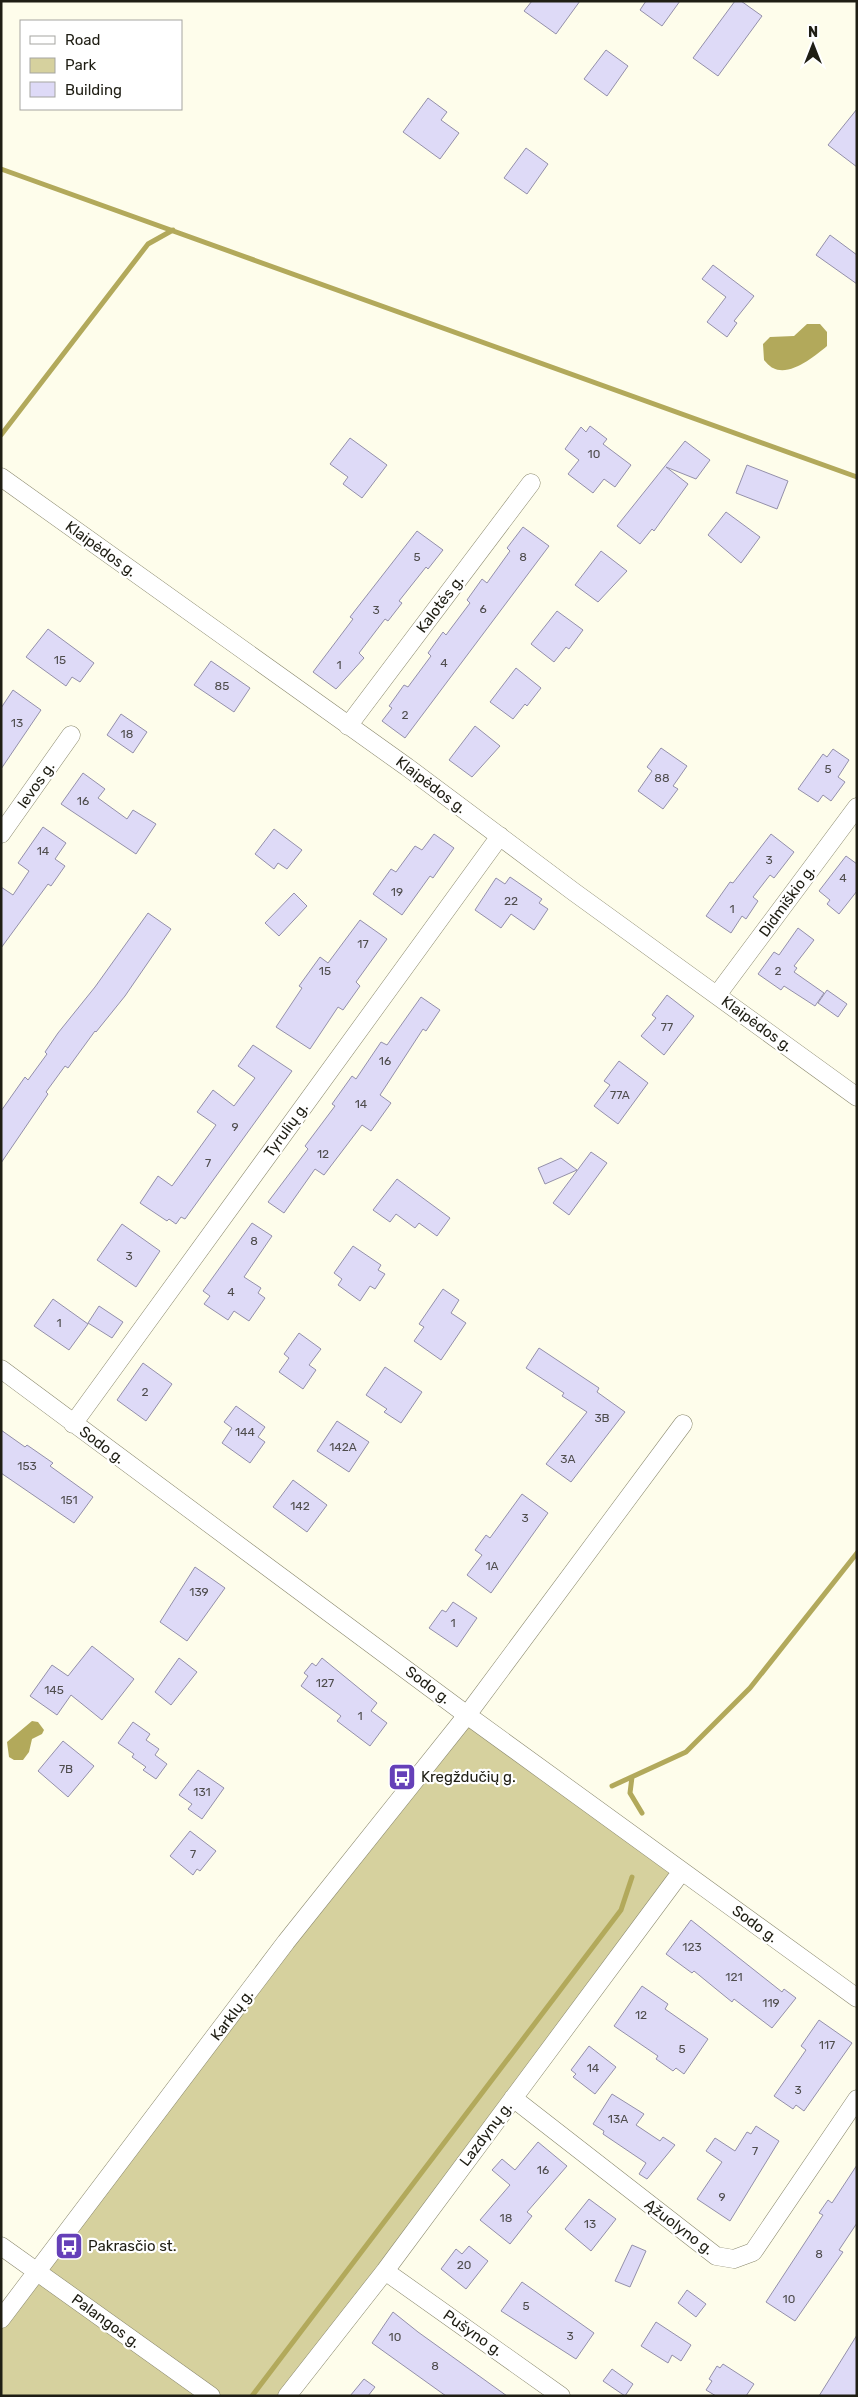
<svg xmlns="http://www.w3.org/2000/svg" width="858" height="2397" viewBox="0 0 858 2397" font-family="Rubik,sans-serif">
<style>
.green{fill:#d6d19e}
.water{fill:#b2a95b}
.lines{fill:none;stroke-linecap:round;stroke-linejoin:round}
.stream{stroke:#b2a95b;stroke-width:5}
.building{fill:#dedaf7;stroke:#9490aa}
.minor-casing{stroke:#8b896e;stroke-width:19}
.minor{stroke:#fff;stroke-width:18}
.labels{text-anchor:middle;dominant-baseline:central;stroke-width:4.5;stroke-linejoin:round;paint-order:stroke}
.number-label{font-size:12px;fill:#4f4d4d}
.street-label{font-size:15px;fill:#1f1e14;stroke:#fff}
.poi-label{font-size:15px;fill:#1f1e14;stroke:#fff;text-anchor:start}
</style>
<rect width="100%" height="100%" fill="#fefdeb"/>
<path class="green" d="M467 1715 682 1871 287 2396H1V2319Z"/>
<path class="water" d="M807 324H820L827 332V346C815 356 790 377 773 368 770 367 766 362 764 360L763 344 770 337 794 336Z
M32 1721 38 1722 44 1730 42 1734 32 1739 29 1752 23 1760H14L9 1757 7 1742Z"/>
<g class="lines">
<path class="stream" d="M1 169 857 477
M1 435 148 244 173 230
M632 1777 630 1793 642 1813
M612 1786 686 1752 750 1688 857 1553
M252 2396 621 1910 632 1877"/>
</g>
<path class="building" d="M532 1H580L556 34 524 11Z
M646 1H680L662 26 640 10Z
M735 1H741L762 16 718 76 693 58Z
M606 50 628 66 607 96 584 79Z
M428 98 447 112 441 120 459 133 440 159 403 132Z
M857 109V167L828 145Z
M526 148 548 164 527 194 504 178Z
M830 235 857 255V284L816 255Z
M713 265 754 296 734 321 737 323 727 337 707 322 726 297 702 279Z
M590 426 607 439 603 444 631 465 615 487 604 479 593 493 568 474 579 460 565 449 581 427 586 432Z
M350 438 387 465 362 498 343 484 348 477 330 464Z
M685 441 710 460 696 479 666 467 688 484 654 531 652 529 640 544 617 526Z
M747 465 788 481 777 509 736 493Z
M726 512 760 537 741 563 708 535Z
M523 527 549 546 405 738 382 721 392 708 389 706 404 685 408 687 431 656 428 653 443 632 446 635 470 603 467 600 482 579 487 583 510 551 507 548Z
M417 531 443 550 428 569 426 567 399 601 402 603 388 621 385 619 359 653 364 658 336 689 313 672 353 619 350 617Z
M601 551 627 571 598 602 575 585Z
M557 611 583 630 569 649 566 647 554 662 531 644Z
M48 629 94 663 80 682 72 677 66 686 26 657Z
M211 661 250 688 234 712 194 685Z
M516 668 541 688 527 706 525 704 513 719 490 702Z
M13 690 41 710 1 769V708Z
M121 714 147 732 133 753 107 735Z
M475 726 500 746 472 777 449 760Z
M661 748 687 766 673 786 678 789 663 809 638 791 652 771 647 767Z
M833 749 849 760 838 777 845 782 831 801 823 795 818 802 798 789 823 754 827 757Z
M83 773 105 789 98 798 127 819 133 810 156 824 136 854 61 804Z
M43 827 66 843 55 859 65 866 51 886 48 884 1 948V887L13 895 29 871 18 863Z
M274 829 302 850 287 869 278 863 274 869 255 854Z
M434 834 454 848 433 878 430 876 402 915 373 894 391 869 396 872 415 846 422 850Z
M771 834 794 852 774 878 770 875 753 897 758 901 746 919 742 916 731 933 706 916 730 882 733 883Z
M846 856 857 864V891L839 914 827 904 830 900 819 891Z
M510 877 542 899 539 903 548 909 534 930 511 914 501 928 475 910 496 878 505 884Z
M294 893 307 906 279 936 265 923Z
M148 913 171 929 125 996 96 1032 95 1031 68 1068 65 1066 46 1092 48 1094 1 1163V1111L25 1077 28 1080 47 1054 45 1052 58 1033 95 987Z
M360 920 387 939 356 982 360 986 343 1010 338 1007 310 1049 276 1027 302 988 299 986 320 957 328 963Z
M798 928 814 940 794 966 797 968 794 972 824 993 815 1006 784 986 781 990 758 974 774 952 779 955Z
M827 990 847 1004 838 1017 818 1003Z
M667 995 694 1016 664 1055 641 1036 656 1018 652 1015Z
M421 997 440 1010 426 1031 423 1029 380 1095 391 1103 371 1131 362 1125 324 1175 315 1169 284 1213 268 1202 308 1149 305 1146 335 1106 332 1104 352 1076 356 1079 381 1042 387 1045Z
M253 1045 292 1071 185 1219 181 1217 176 1224 169 1219 167 1221 140 1203 158 1176 172 1186 216 1125 197 1112 213 1090 234 1106 255 1078 238 1066Z
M619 1061 648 1083 618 1124 594 1106 610 1085 604 1081Z
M591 1152 607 1163 569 1215 553 1203Z
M561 1158 577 1170 545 1184 538 1168Z
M397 1179 450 1218 437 1236 419 1223 415 1228 396 1214 390 1222 373 1210Z
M252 1223 272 1236 244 1277 261 1288 258 1293 265 1298 249 1321 234 1311 228 1320 204 1304 210 1296 203 1291Z
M122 1224 160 1251 136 1287 97 1260Z
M353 1246 381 1265 378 1270 385 1274 375 1289 370 1286 360 1301 338 1285 342 1279 334 1273Z
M443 1289 459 1300 451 1313 466 1323 441 1360 414 1341 424 1327 419 1324Z
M53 1299 88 1324 69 1350 34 1326Z
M99 1306 123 1322 112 1338 88 1323Z
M299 1333 321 1349 309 1365 316 1370 303 1389 279 1372 289 1358 284 1354Z
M539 1348 599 1388 597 1392 625 1412 571 1482 546 1464 587 1412 562 1396 564 1393 526 1368Z
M143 1363 172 1384 146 1421 117 1400Z
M385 1367 422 1392 401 1423 384 1412 387 1409 366 1395Z
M236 1406 265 1427 258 1437 265 1442 250 1463 222 1443 232 1428 224 1422Z
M337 1421 369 1442 349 1472 317 1451Z
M1 1430 25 1447 27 1445 53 1463 50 1466 93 1497 74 1523 1 1473Z
M293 1480 327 1505 307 1532 273 1507Z
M522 1494 548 1513 491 1593 467 1575 482 1555 475 1550 486 1535 490 1538Z
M195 1567 225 1588 187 1641 160 1622Z
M453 1602 477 1618 457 1647 429 1628 442 1610 446 1612Z
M92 1646 134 1679 102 1720 71 1695 57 1715 30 1696 52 1665 68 1676Z
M179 1658 197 1672 171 1705 155 1692Z
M322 1658 377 1703 371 1711 387 1723 370 1746 337 1721 341 1716 301 1686 308 1676 304 1673 312 1663 316 1666Z
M133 1722 150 1734 146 1740 159 1749 155 1755 167 1764 156 1779 143 1770 146 1767 132 1757 134 1754 118 1743Z
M63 1741 94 1766 68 1797 38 1771Z
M198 1770 224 1788 202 1819 188 1809 192 1804 179 1795Z
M190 1831 216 1851 200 1871 197 1869 193 1875 170 1856Z
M691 1920 782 1992 784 1989 796 1998 772 2028 734 1999 732 2002 694 1971 692 1973 666 1954Z
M642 1986 668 2004 665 2009 708 2039 684 2074 676 2068 673 2071 656 2059 658 2056 614 2026Z
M819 2020 852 2043 804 2111 796 2105 793 2109 774 2096 806 2050 801 2046Z
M589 2046 616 2067 595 2094 573 2077 576 2074 571 2070Z
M612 2094 644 2114 636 2125 660 2141 663 2137 675 2145 647 2179 639 2174 646 2163 603 2134 604 2131 593 2124Z
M756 2126 779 2141 730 2221 697 2199 722 2162 706 2151 715 2138 735 2151 747 2132 751 2134Z
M538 2142 567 2166 527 2212 532 2216 510 2244 480 2220 510 2185 492 2170 502 2159 515 2170Z
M857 2165V2223L839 2250 843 2252 795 2321 766 2302 823 2215 819 2213 828 2200 832 2203Z
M589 2199 616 2219 591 2251 565 2229Z
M632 2245 646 2251 630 2287 615 2281Z
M469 2246 488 2261 466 2289 441 2269 456 2249 462 2254Z
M522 2282 594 2333 576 2359 501 2311Z
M687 2290 706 2304 696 2317 678 2303Z
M393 2312 418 2332 507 2396H446L372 2343Z
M656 2322 691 2345 681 2361 672 2355 668 2363 641 2346Z
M857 2335V2396H819Z
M723 2364 754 2384 746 2396H716L706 2390 712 2381 709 2379 717 2366 720 2368Z
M612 2369 633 2384 625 2396 603 2381Z
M364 2379 375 2387 368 2396H350Z"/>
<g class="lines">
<g class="minor-casing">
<path id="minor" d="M1 477 407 767 574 892 857 1097
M348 726 531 483
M1 834 71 735
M717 995 857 807
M1 1369 467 1715 857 1998
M73 1424 500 836
M513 2098 716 2256 734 2259 753 2252 857 2099
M1 2246 211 2396
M385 2271 561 2396
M1 2319 286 1942 467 1715 683 1424
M287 2396 385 2271 682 1871"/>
</g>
<use href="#minor" class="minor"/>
</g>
<defs>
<g id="bus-square" transform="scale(1.4375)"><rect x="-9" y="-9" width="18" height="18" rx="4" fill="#6540b8" stroke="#fff"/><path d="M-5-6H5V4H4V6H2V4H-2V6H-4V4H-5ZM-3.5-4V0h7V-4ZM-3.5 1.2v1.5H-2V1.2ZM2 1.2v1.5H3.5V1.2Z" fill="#fff"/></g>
</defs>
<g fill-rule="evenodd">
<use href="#bus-square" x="402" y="1777"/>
<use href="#bus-square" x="69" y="2246"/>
</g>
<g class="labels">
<g class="number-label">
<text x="594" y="454">10</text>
<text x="417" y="557">5</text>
<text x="523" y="557">8</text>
<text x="483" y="609">6</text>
<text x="376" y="610">3</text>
<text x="60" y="660">15</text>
<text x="444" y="663">4</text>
<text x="339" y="665">1</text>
<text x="222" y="686">85</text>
<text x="405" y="715">2</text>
<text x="17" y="723">13</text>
<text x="127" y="734">18</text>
<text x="828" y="769">5</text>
<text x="662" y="778">88</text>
<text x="83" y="801">16</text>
<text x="43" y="851">14</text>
<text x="769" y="860">3</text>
<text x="843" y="878">4</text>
<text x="397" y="892">19</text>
<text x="511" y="901">22</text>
<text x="732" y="909">1</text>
<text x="363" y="944">17</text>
<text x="325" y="971">15</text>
<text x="778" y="971">2</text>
<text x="667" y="1027">77</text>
<text x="385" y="1061">16</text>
<text x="620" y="1095">77A</text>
<text x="361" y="1104">14</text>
<text x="235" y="1127">9</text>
<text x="323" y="1154">12</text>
<text x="208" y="1163">7</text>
<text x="254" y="1241">8</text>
<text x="129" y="1256">3</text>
<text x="231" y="1292">4</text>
<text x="59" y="1323">1</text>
<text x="145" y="1392">2</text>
<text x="602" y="1418">3B</text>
<text x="245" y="1432">144</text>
<text x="343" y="1447">142A</text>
<text x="568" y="1459">3A</text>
<text x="27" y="1466">153</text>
<text x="69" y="1500">151</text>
<text x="300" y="1506">142</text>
<text x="525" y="1518">3</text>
<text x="492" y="1566">1A</text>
<text x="199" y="1592">139</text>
<text x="453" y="1623">1</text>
<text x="325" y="1683">127</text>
<text x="54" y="1690">145</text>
<text x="360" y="1716">1</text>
<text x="66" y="1769">7B</text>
<text x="202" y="1792">131</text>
<text x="193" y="1854">7</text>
<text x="692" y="1947">123</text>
<text x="734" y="1977">121</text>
<text x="771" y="2003">119</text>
<text x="641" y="2015">12</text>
<text x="827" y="2045">117</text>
<text x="682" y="2049">5</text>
<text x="593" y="2068">14</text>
<text x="798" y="2090">3</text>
<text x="618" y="2119">13A</text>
<text x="755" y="2151">7</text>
<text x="543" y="2170">16</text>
<text x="722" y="2197">9</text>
<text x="506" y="2218">18</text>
<text x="590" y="2224">13</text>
<text x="819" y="2254">8</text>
<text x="464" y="2265">20</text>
<text x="789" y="2299">10</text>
<text x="526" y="2306">5</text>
<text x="570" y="2336">3</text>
<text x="395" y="2337">10</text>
<text x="435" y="2366">8</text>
</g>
<g class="street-label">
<text transform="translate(101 549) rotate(36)">Klaipėdos g.</text>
<text transform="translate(440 604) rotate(-53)">Kalotės g.</text>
<text transform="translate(36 785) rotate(-55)">Ievos g.</text>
<text transform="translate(431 785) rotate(37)">Klaipėdos g.</text>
<text transform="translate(787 901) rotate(-54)">Didmiškio g.</text>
<text transform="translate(757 1024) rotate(36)">Klaipėdos g.</text>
<text transform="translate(286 1130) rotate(-54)">Tyrulių g.</text>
<text transform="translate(102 1445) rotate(37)">Sodo g.</text>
<text transform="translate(428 1685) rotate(37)">Sodo g.</text>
<text transform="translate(755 1924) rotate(36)">Sodo g.</text>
<text transform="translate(232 2015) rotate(-53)">Karklų g.</text>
<text transform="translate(486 2134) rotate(-53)">Lazdynų g.</text>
<text transform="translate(679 2227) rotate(37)">Ąžuolyno g.</text>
<text transform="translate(106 2321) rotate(36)">Palangos g.</text>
<text transform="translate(473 2333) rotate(35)">Pušyno g.</text>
</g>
<g class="poi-label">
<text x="421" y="1777">Kregždučių g.</text>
<text x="88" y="2246">Pakrasčio st.</text>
</g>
</g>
<rect width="858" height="2397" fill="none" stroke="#1f1e14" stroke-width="5"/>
<rect x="20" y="20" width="162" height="90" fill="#ffffff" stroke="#a5a5a1"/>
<rect x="30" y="36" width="25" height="8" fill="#ffffff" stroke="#a5a5a1"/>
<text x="65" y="45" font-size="15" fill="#1f1e14">Road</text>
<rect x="30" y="58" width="25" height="15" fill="#d6d19e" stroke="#a5a5a1"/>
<text x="65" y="70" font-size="15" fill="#1f1e14">Park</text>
<rect x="30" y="82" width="25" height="15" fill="#dedaf7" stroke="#a5a5a1"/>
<text x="65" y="95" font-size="15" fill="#1f1e14">Building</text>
<g transform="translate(813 45)" stroke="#ffffff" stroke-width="4" paint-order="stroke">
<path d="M0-4L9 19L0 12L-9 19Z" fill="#1f1e14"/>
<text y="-8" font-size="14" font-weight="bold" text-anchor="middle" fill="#1f1e14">N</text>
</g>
</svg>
